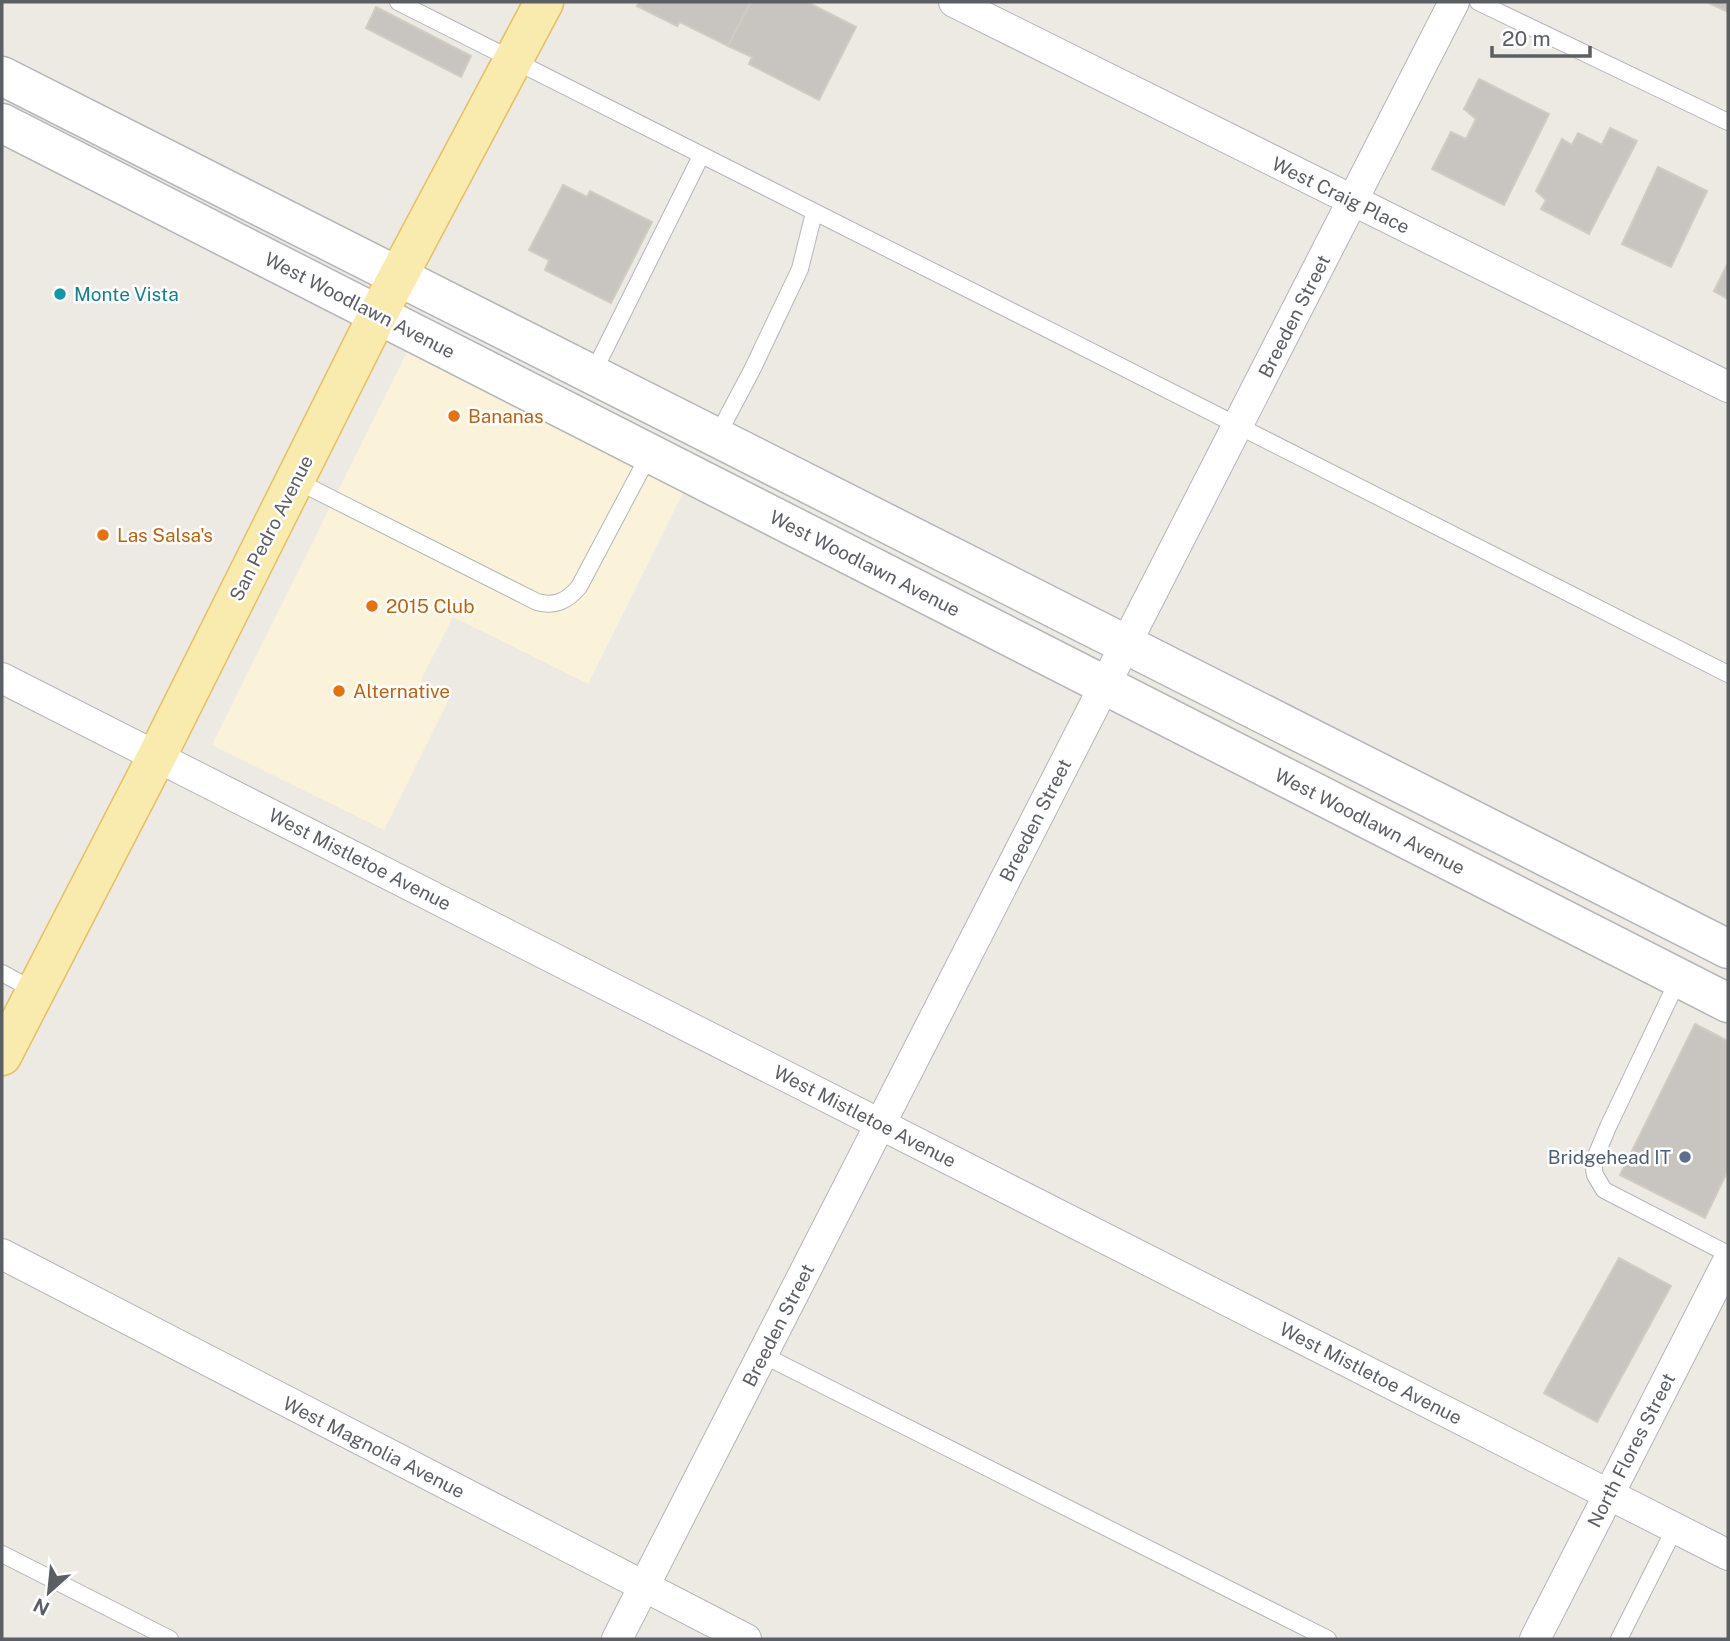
<svg xmlns="http://www.w3.org/2000/svg" width="1730" height="1641" viewBox="0 0 1730 1641" font-family="'Public Sans',sans-serif">
<style>
.commercial{fill:#fbf2da}
.building{fill:#c8c5c0;stroke:#d1ccc2;stroke-width:2}
.lines{fill:none;stroke-linecap:round;stroke-linejoin:round}
.service-casing{stroke:#b3b5b9;stroke-width:18}
.minor-casing{stroke:#b3b5b9;stroke-width:32}
.tertiary-casing{stroke:#b3b5b9;stroke-width:41}
.primary-casing{stroke:#e5bf64;stroke-width:41}
.service{stroke:#fff;stroke-width:16}
.minor{stroke:#fff;stroke-width:30}
.tertiary{stroke:#fff;stroke-width:38}
.primary{stroke:#f8ebad;stroke-width:38}
.culture-dot{fill:#0f9aa8;stroke:#fff;stroke-width:2.5}
.food-dot{fill:#e8710a;stroke:#fff;stroke-width:2.5}
.service-dot{fill:#5c6f8a;stroke:#fff;stroke-width:2.5}
.labels{text-anchor:middle;dominant-baseline:central;stroke-width:5;stroke-linejoin:round;paint-order:stroke}
.street-label{font-size:19px;fill:#5b5e62;stroke:#fff}
.culture-label{font-size:19px;fill:#0d838f;stroke:#fff;text-anchor:start}
.food-label{font-size:19px;fill:#c56008;stroke:#fff;text-anchor:start}
.service-label{font-size:19px;fill:#4e5e75;stroke:#fff;text-anchor:end}
</style>
<rect width="100%" height="100%" fill="#edeae3"/>
<path class="commercial" d="M409 348 686 487 588 684 453 617 421 680 451 695 384 830 212 745Z"/>
<path class="building" d="M639 2H751L728 46 680 22 677 26 637 6Z
M751 2H807L856 27 819 100 749 64 752 57 728 46Z
M1707 2H1728V12Z
M376 7 471 56 461 77 366 28Z
M1479 79 1549 114 1504 205 1432 169 1451 132 1466 139 1476 119 1464 109Z
M1610 128 1637 141 1589 234 1541 209 1546 200 1536 191 1562 139 1572 145 1578 133 1602 145Z
M1658 167 1707 191 1671 267 1622 244Z
M563 185 587 197 590 191 652 222 611 303 545 270 549 260 529 250Z
M1728 263V299L1714 291Z
M1695 1024 1728 1041V1170L1705 1218 1620 1175Z
M1619 1258 1671 1286 1597 1422 1544 1393Z"/>
<g class="lines">
<g class="service-casing">
<path id="service" d="M398 2C842 225 1285 449 1728 674
M1478 2 1728 122
M592 375 701 156
M716 438 752 370 800 269 814 213
M295 480 537 602C555 607 567 601 579 587L650 453
M2 973 35 991
M1679 978 1608 1127 1593 1163 1595 1175 1604 1190 1728 1254
M763 1355 1328 1639
M2 1554 170 1639
M1619 1639 1675 1528"/>
</g>
<g class="minor-casing">
<path id="minor" d="M954 2 1728 387
M2 678 1728 1555
M2 1254 746 1639
M617 1639 1454 2
M1535 1639 1728 1261"/>
</g>
<g class="tertiary-casing">
<path id="tertiary" d="M2 76 1728 949
M2 123 1728 1003"/>
</g>
<g class="primary-casing">
<path id="primary" d="M2 1056 157 756 378 314 544 2"/>
</g>
<use href="#service" class="service"/>
<use href="#minor" class="minor"/>
<use href="#tertiary" class="tertiary"/>
<use href="#primary" class="primary"/>
</g>
<circle class="culture-dot" cx="60" cy="294" r="7"/>
<g class="food-dot">
<circle cx="454" cy="416" r="7"/>
<circle cx="103" cy="535" r="7"/>
<circle cx="372" cy="606" r="7"/>
<circle cx="339" cy="691" r="7"/>
</g>
<circle class="service-dot" cx="1685" cy="1157" r="7"/>
<g class="labels">
<g class="street-label">
<text transform="translate(1341 195) rotate(26)">West Craig Place</text>
<text transform="translate(360 305) rotate(27)">West Woodlawn Avenue</text>
<text transform="translate(1294 316) rotate(-63)">Breeden Street</text>
<text transform="translate(271 528) rotate(-63)">San Pedro Avenue</text>
<text transform="translate(865 563) rotate(27)">West Woodlawn Avenue</text>
<text transform="translate(1035 820) rotate(-63)">Breeden Street</text>
<text transform="translate(1370 821) rotate(27)">West Woodlawn Avenue</text>
<text transform="translate(360 859) rotate(27)">West Mistletoe Avenue</text>
<text transform="translate(865 1116) rotate(27)">West Mistletoe Avenue</text>
<text transform="translate(778 1325) rotate(-63)">Breeden Street</text>
<text transform="translate(1371 1373) rotate(27)">West Mistletoe Avenue</text>
<text transform="translate(374 1447) rotate(27)">West Magnolia Avenue</text>
<text transform="translate(1631 1450) rotate(-63)">North Flores Street</text>
</g>
<g class="culture-label">
<text x="74" y="294">Monte Vista</text>
</g>
<g class="food-label">
<text x="468" y="416">Bananas</text>
<text x="117" y="535">Las Salsa's</text>
<text x="386" y="606">2015 Club</text>
<text x="353" y="691">Alternative</text>
</g>
<g class="service-label">
<text x="1671" y="1157">Bridgehead IT</text>
</g>
</g>
<rect width="1730" height="1641" fill="none" stroke="#5b5e62" stroke-width="7"/>
<g transform="translate(49 1592) rotate(207)" stroke="#ffffff" stroke-width="5" paint-order="stroke">
<path d="M0-5L12 26L0 18L-12 26Z" fill="#5b5e62"/>
<text y="-10" font-size="19" font-weight="bold" text-anchor="middle" fill="#5b5e62">N</text>
</g>
<path d="M1492 46v10h98v-10" fill="none" stroke="#5b5e62" stroke-width="3.5"/>
<text x="1502" y="46" font-size="21" fill="#5b5e62" stroke="#ffffff" stroke-width="5" paint-order="stroke">20 m</text>
</svg>
